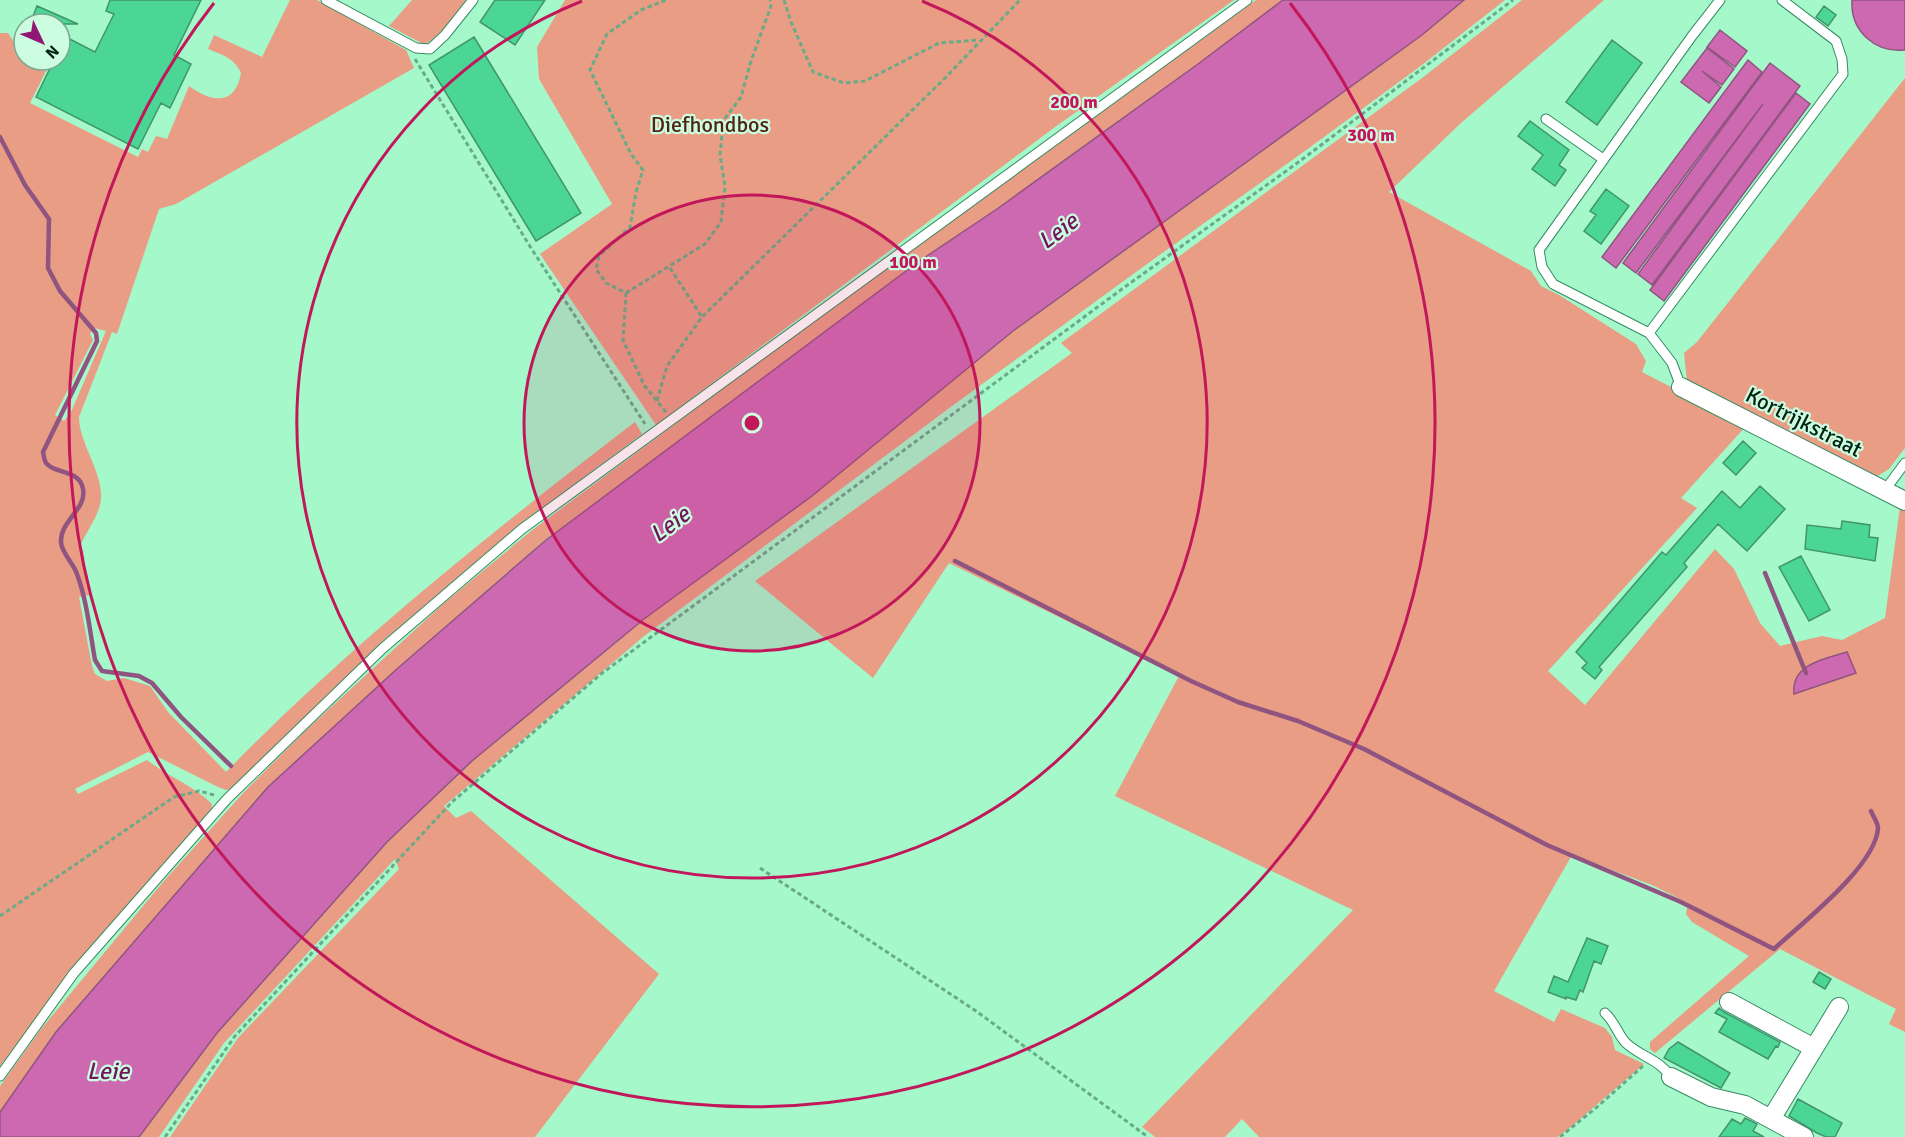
<svg xmlns="http://www.w3.org/2000/svg" width="1905" height="1137" viewBox="0 0 1905 1137" font-family="Signika,sans-serif">
<style>
.green{fill:#e89d84;fill-rule:evenodd}
.water{fill:#cd69b0;stroke:#905481;stroke-width:1.5}
.lines{fill:none;stroke-linecap:round;stroke-linejoin:round}
.stream{stroke:#905481;stroke-width:4.5}
.building{fill:#4bd696;stroke:#41946b;stroke-width:1.5}
.lane-casing{stroke:#378b63;stroke-width:11}
.street-casing{stroke:#378b63;stroke-width:20}
.path{stroke:#69ab88;stroke-width:3;stroke-dasharray:4.5 3;stroke-linecap:butt}
.lane{stroke:#fff;stroke-width:9}
.street{stroke:#fff;stroke-width:18}
.ring{fill:none;stroke:#c2185b;stroke-width:3}
.labels{text-anchor:middle;dominant-baseline:central;stroke-width:4.5;stroke-linejoin:round;paint-order:stroke}
.park-label{font-size:22px;fill:#502313;stroke:#cdfde1}
.street-label{font-size:22px;fill:#002313;stroke:#cdfde1}
.water-label{font-size:24px;font-style:italic;fill:#71165c;stroke:#cdfde1}
.centre{fill:#c2185b;stroke:#cdfde1;stroke-width:3}
.ring-label{font-size:18px;text-anchor:middle;font-weight:bold;fill:#c2185b;stroke:#cdfde1;stroke-width:4.5;stroke-linejoin:round;paint-order:stroke}
</style>
<rect width="100%" height="100%" fill="#a4f8ca"/>
<path class="green" d="M290 0H317L406 50 414 68 176 204 159 209 117 334 112 332 79 417C79 445 107 477 100 505 96 520 85 534 79 548L83 550 89 595 79 597 92 666 95 674 107 681 124 678 150 686 168 712 226 772C352 643 493 531 635 422L642 434 557 497 384 640 232 789 226 790 216 786 148 752 75 789 78 794 147 760C167 776 194 786 212 804L211 812 19 1041 0 1066V33H8L14 42 24 48V60H47L46 63 49 65 30 103 138 157 142 149 148 152 156 136 167 139 189 86C211 102 235 107 241 73 234 58 223 55 208 49L214 35 262 57ZM94 328 106 331 71 412 64 421 55 415 93 340 90 334Z
M412 0H466L441 32 425 45 389 26Z
M565 0H1234L1055 127 656 425 540 254 612 204 539 79 537 47Z
M1256 0H1283L1198 64 997 209 918 262 545 540 398 668 56 1032 0 1112V1086L41 1029 163 882 245 791 304 732 443 604 531 531 875 276Z
M1464 0H1505L1422 65 1309 148 1147 264 952 406 643 637 444 806 456 818 471 811 659 974 535 1137H170L238 1038 399 869 395 859 224 1043 159 1137H139L217 1033 387 842 472 761 644 619 812 496 1013 331 1422 35Z
M1522 0H1604L1461 123 1389 192 1531 271 1541 286 1559 295 1636 344 1646 361 1642 372 1746 426 1681 498 1697 508 1548 671 1585 705 1715 549 1734 569 1760 623 1780 646 1822 636 1842 640 1885 618 1900 507 1905 509V1032L1889 1024 1896 1009 1780 949 1655 1053 1650 1049V1042L1749 956 1692 922 1686 914 1688 903 1652 885 1572 855 1494 991 1554 1022 1561 1009 1605 1028 1612 1037 1615 1050 1644 1064 1566 1131 1557 1137H1259L1242 1119 1225 1137H1155L1142 1127 1353 910 1115 796 1179 676 949 563 873 678 755 581 1072 353 1061 343 1422 78Z
M1905 78V448L1889 469 1876 477 1687 381 1684 353 1697 342Z"/>
<path class="water" d="M1283 0H1464L1422 35 1013 331 812 496 644 619 472 761 387 842 217 1033 139 1137H0V1112L56 1032 268 787 398 668 546 540 918 262 997 209 1198 64Z
M1852 0H1905V50C1875 53 1850 31 1852 0Z
M1720 30 1747 51 1735 67 1707 47Z
M1707 48 1734 69 1722 85 1702 71 1721 87 1709 103 1681 82Z
M1748 60 1762 72 1616 268 1602 257Z
M1770 63 1800 86 1652 285 1638 274 1763 104 1636 273 1623 263Z
M1796 93 1810 104 1664 301 1650 290Z
M1847 652 1856 673 1794 694C1791 664 1824 659 1847 652Z"/>
<g class="lines">
<path class="stream" d="M0 137 25 185 49 219 48 268 60 291 96 333 97 341 43 452C44 456 44 461 47 464 56 474 80 470 83 489 87 509 60 521 61 542 61 552 74 564 77 574 87 601 90 632 95 660L102 671 139 676 152 683 181 717 231 766
M955 561 1191 681 1238 702 1298 721 1364 749 1547 845 1681 902 1774 949C1802 923 1876 866 1878 828 1878 823 1873 816 1871 811
M1765 573 1806 673"/>
</g>
<path class="building" d="M110 0H201L174 55 191 64 170 108 161 103 138 149 36 97 54 60H60V34L95 52 114 14 106 11Z
M495 0H545L515 45 480 22Z
M37 6 78 24H30Z
M1824 6 1836 15 1828 26 1816 17Z
M474 37 581 213 536 241 429 65Z
M1612 40 1642 63 1597 125 1566 102Z
M1530 121 1569 150 1559 165 1566 170 1555 186 1532 169 1543 155 1518 136Z
M1606 189 1629 206 1601 244 1584 231 1596 215 1590 211Z
M1743 441 1756 453 1736 475 1723 463Z
M1760 486 1785 509 1747 551 1718 524 1684 563 1687 567 1599 667 1602 670 1595 679 1582 668 1587 663 1576 652 1662 552 1666 555 1722 491 1740 508Z
M1842 521 1870 525 1869 537 1878 538 1875 561 1805 549 1807 525 1841 529Z
M1801 556 1830 610 1809 621 1779 567Z
M1587 938 1608 946 1601 964 1594 961 1583 992 1580 990 1576 1000 1566 997V999L1548 992 1554 976 1568 982Z
M1819 972 1831 979 1825 989 1813 982Z
M1719 1008 1724 1012 1780 1042 1778 1047 1776 1046 1768 1059 1719 1032 1727 1019 1715 1013Z
M1678 1042 1730 1073 1721 1088 1664 1058 1669 1049Z
M1798 1099 1842 1123 1835 1137H1826L1817 1133 1789 1116Z
M1745 1118 1757 1124 1753 1131 1764 1137H1719L1732 1119 1741 1124Z"/>
<g class="lines">
<g class="lane-casing">
<path id="lane" d="M326 0 416 48 430 49 445 35 473 0
M1546 119 1603 159
M1649 333 1843 74 1842 59 1836 41 1782 0
M1681 387 1672 363 1649 333 1553 284 1542 267 1539 250 1692 36 1720 0
M1885 490 1905 463
M1605 1013C1615 1022 1618 1035 1626 1043 1641 1057 1659 1059 1671 1077
M0 1076 74 973 227 799 382 649 522 529 1247 0"/>
</g>
<g class="street-casing">
<path id="street" d="M1681 387 1905 501
M1729 1002 1814 1048
M1671 1077 1711 1097 1745 1105 1804 1137
M1771 1119 1839 1007"/>
</g>
<path class="path" d="M784 0 791 22 813 72 844 83 865 81 939 43 979 40
M415 59 531 248 645 424
M670 268 702 317
M626 293 705 244 721 222 725 186 720 155 723 121 741 97 751 61 771 6 770 0
M657 401 667 366 702 317 946 77 1020 0
M666 412 644 385 623 340 626 293 606 283 596 269 599 256 630 227 636 192 643 170 631 154 590 70 607 34 641 10 666 0
M760 868 976 1011 1148 1137
M0 916 174 797 199 791 214 795
M165 1137 235 1036 452 802 601 674 1122 289 1300 161 1513 0
M1560 1137 1597 1107 1643 1066"/>
<use href="#lane" class="lane"/>
<use href="#street" class="street"/>
</g>
<circle cx="752" cy="423" r="228" fill="#c2185b" fill-opacity=".12"/>
<g class="ring">
<circle cx="752" cy="423" r="228"/>
<path d="M922 1A455 455 0 1 1 582 1"/>
<path d="M1290 3A683 683 0 1 1 214 3"/>
</g>
<g class="labels">
<g class="park-label">
<text x="710" y="124">Diefhondbos</text>
</g>
<g class="street-label">
<text transform="translate(1804 422) rotate(27)">Kortrijkstraat</text>
</g>
<g class="water-label">
<text transform="translate(1058 231) rotate(-37)">Leie</text>
<text transform="translate(670 524) rotate(-37)">Leie</text>
<text x="108" y="1071">Leie</text>
</g>
</g>
<circle cx="752" cy="423" r="9" class="centre"/>
<g class="ring-label">
<text x="1074" y="108">200 m</text>
<text x="1371" y="141">300 m</text>
<text x="913" y="268">100 m</text>
</g>
<g transform="translate(42 42) rotate(134)"><circle r="28" fill="#cdfde1" stroke="#7ba68f" stroke-width="1.5"/>
<path d="M0-4.5L10 22L0 15L-10 22Z" fill="#911775"/>
<text y="-9" font-size="16" font-weight="bold" text-anchor="middle" fill="#002313">N</text>
</g>
</svg>
